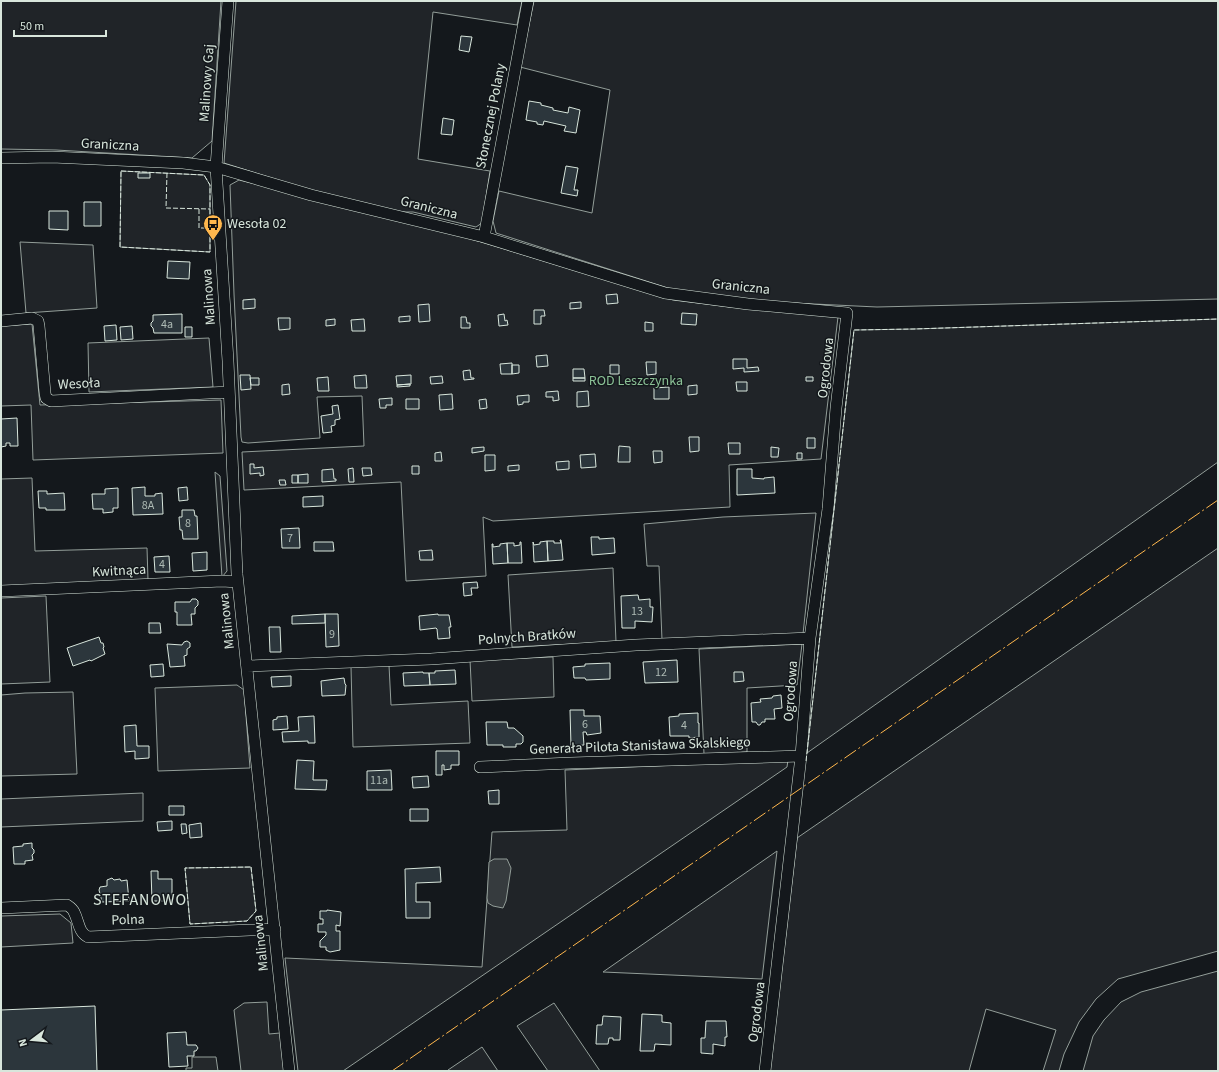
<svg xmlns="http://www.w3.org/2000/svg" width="1219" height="1072" viewBox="0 0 1219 1072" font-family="'Source Sans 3',sans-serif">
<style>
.green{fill:#202428;stroke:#939e99}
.parking{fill:#24282b;stroke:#939e99}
.water{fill:#363b3e;stroke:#939e99}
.building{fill:#2c363c;stroke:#d8e6dc}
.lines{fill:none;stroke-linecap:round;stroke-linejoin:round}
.minor-casing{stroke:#d8e6dc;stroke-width:12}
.minor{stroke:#14181c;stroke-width:11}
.fence{stroke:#d8e6dc;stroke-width:1;stroke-dasharray:5 2;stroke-linecap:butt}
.power{stroke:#ffb74d;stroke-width:1;stroke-dasharray:14 3 2 3;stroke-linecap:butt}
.labels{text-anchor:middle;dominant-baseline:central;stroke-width:3;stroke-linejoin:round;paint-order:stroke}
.number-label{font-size:12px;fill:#adbab4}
.street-label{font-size:14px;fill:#d8e6dc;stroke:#14181c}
.poi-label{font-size:14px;fill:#d8e6dc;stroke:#14181c;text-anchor:start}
.park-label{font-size:14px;fill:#8ac095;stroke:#14181c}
.quarter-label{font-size:16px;letter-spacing:1px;fill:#d8e6dc;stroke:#14181c}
</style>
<rect width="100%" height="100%" fill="#14181c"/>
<path class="green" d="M1 1H221L212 141 192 158 56 150 1 149Z
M236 1H522L517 25 433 12 418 159 490 171 482 223 476 227 413 212H393L328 196 224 163Z
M534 1H1218V299L877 307 751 301 671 289 496 233 493 221 499 191 592 213 610 90 520 67Z
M121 171 204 175 210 185V252L120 247Z
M239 180 438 229 673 300 730 307 838 317 821 459 729 465 730 507 493 521 483 517 486 576 406 581 401 482 244 490 242 452 364 446 362 396 317 397 320 438 248 443 242 442 241 437 234 294 230 185Z
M20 242 93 245 97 308 26 313Z
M1218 319V462L807 753 854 330 914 329Z
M32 324 40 405 221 400 223 453 33 460 31 405 1 406V326Z
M209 338 213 387 89 392 88 343Z
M215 472 220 476 227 571 222 577Z
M32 478 35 551 147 548 148 580 1 587V479Z
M816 513 803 634 662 640 659 566H647L644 524 723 517Z
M1218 548V951L1118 979 1096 999 1079 1022 1064 1054 1059 1071H1043L1056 1030 986 1009 969 1071H770L797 838Z
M613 568 616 642 512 647 508 575Z
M46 596 50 682 1 684V598Z
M802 644 797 685 747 688V752L704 754 699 649Z
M553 657 554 697 472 701 470 660Z
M389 665 391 705 468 701 470 743 353 747 351 667Z
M237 685 244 690 250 768 158 771 155 688Z
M73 692 77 774 1 776V695L25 693Z
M788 760 787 767 343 1071H298L285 958 482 967 492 832 567 830 565 770Z
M143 793V821L1 827V799Z
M777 851 762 979 603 972Z
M251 867 256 911 247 921 190 924 185 868Z
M60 914 71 923 73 943 1 947V916Z
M1218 971V1071H1083L1093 1036 1104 1020 1121 1002 1141 992Z
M554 1003 600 1071H548L517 1026Z
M482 1047 498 1071H448V1070Z"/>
<path class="parking" d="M267 1002 269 1034 280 1033 284 1071H241L234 1010 244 1003Z
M192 1057H216L218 1071H186V1068H192Z"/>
<path class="water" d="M494 859H507L511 868 506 901 503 908 493 906 488 903 487 898 489 862Z"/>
<path class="building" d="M461 36 472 37 469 52 459 50Z
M529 101 541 103V105L553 108V110L568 113 569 107 580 110 576 133 564 131 566 126 544 121 543 125 537 124V122L526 120Z
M443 118 454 120 452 135 441 134Z
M566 166 578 168 574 190H578L577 196 561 193Z
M138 173H150V178H138Z
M84 202H101V226H84Z
M49 211H68V230L49 229Z
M168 261 190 262 189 279 167 278Z
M617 294 618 303 607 304 606 295Z
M255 299V308L243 309V300Z
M581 302V308L570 309V303Z
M429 304 430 321 419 322 418 305Z
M534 310H544L545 316H541V324H534Z
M682 313 697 314 696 325 681 324Z
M182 314V333H154L153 328 151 326V323L153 321V315Z
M504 314 505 321 507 320 508 325 499 326 498 315Z
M410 316V321L399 322V317Z
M461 317H466L467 323H470V328H461Z
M278 318H290V329L279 330Z
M335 319V325L326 326V320Z
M364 319 365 331H352L351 320Z
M645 322 653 323V331H645Z
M116 325 117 340 105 341 104 326Z
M132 326 133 339 121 340 120 327Z
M185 327H192V337H185Z
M547 355 548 366 537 367 536 356Z
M733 359H747V368L758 367 759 371 744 372V368L733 369Z
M646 362H656V374L647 375Z
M512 363V374H501L500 364Z
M512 365H519V373L512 374Z
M610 365H619V374H610Z
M573 369H584L585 378H573Z
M470 370 471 378H474V379L464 380 463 371Z
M240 375H250L251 389 241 390Z
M366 375 367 388H355L354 376Z
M411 375V384L397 385 396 376Z
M442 376 443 383 431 384 430 377Z
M328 377 329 391H318L317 378Z
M806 377H813V381H806Z
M250 378H259V385H251Z
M573 378H585V381H573Z
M736 382H747V391H737Z
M289 384 290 394 282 395V385Z
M410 384V386L397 387V385Z
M697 385V394L688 395V386Z
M669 387V399H654V388Z
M558 391 559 400 553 401V397H546V392Z
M588 391 589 406 577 407V392Z
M452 394 453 409 440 410 439 395Z
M529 395V402H523V404L518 405 517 396Z
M392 398V405H386V408H380L379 399Z
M406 399H419V409H406Z
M486 399 487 408 480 409 479 400Z
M338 405 340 419 335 420V425L331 426 332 432 323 433 321 416 333 414 332 406Z
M17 418 18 446H10V443H6V446L1 447V419Z
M689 437H699V451L690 452Z
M807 438H815V448H807Z
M728 443H740V454H729Z
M619 446 630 447V462H618Z
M484 447V451L472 453V448Z
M771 447 779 448 778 457H771Z
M653 451H662V462L654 463Z
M441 452 442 461H435V453Z
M797 453H802V459H797Z
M595 454 596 467 581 468 580 455Z
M485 455H495V470L485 471Z
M569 461V469L557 470 556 462Z
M250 464H254V468L263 467 264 475 260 476V473L250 474Z
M519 465V470L508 471V466Z
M412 466H419V474H412Z
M353 468 354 482H349L348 469Z
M362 468H371L372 475 363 476Z
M333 469 334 479H336V481L322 482V470Z
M737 469H752V478L764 479V478L774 477 775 493 737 495Z
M308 474V483H298V475Z
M292 475H298V483H292Z
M279 480H285L286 485H280Z
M145 487V496H155V494L162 493 163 514 133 515 132 488Z
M187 487 188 500 179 501 178 488Z
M118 488V508H113V512L103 513V509H93L92 494H105V489Z
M38 491H47V494L64 493 65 510H46V508H39Z
M323 496V506L303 507V497Z
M182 510H194L195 516H197L198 539H183L182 530H180L179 517H182Z
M299 528 300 548H282L281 529Z
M591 537H599V539L614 538 615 553 592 555Z
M560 540H561L563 560 548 561 547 541H554V543H561Z
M547 541 548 561 534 562 533 542 534 545 540 544V542Z
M314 542H333L334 551H314Z
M520 542H521L522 563H508L507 543H514V546L520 545Z
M507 543 508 563 493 564 492 544H493V547L500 546V544Z
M432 550 433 560H420L419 551Z
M207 552V570L193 571 192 553Z
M169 556 170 572H155L154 557Z
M477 582 478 588H471L472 595 464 596 463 583Z
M638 595 639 600 650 599V607H653L652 622 635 621V628H622L621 596Z
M192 599H196L198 601V605L195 608V614H191L192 625H177V612H175V602H190Z
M325 614H338L339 646 326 647Z
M325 614V623L292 624V616Z
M438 614V615H449L451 627H449L450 638 438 639 437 629 436 628 420 630 419 616Z
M149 623H160L161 633H149Z
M269 627H280L281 652H270Z
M99 637 101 643H103L104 647 103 648 105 654 91 661 90 660 73 666 67 648Z
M187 641 190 643V647L187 649V655L184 656 185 666 170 667 167 644 182 645 184 642Z
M677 660 678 682 645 683 643 662Z
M610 663V679L586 680 585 678H574L573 667 585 666V664Z
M163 664 164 676 151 677 150 665Z
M455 670 456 684 430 685 429 673H435V671Z
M423 672V673H429L430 685 404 686 403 673Z
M734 672H743L744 681 734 682Z
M291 676V686L272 687 271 677Z
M344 678 345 684 346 685 345 695 322 696 321 681Z
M781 695 782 708 774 709 775 719H765V722H762L760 725H758L756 722H752L751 703 761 702 760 699 772 698 773 696Z
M570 710H584V716H600L601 733 587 735 586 732H583L584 745 571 746Z
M698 713V723H699V737L689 738V736H670L669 717 679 716V714Z
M287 716 288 729 273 730V720L277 719V717Z
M314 716 315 743H308V741L283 742 282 732 299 731 298 717Z
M486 722H507L508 728H514L523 736V742L521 744H516V747H503V745H487Z
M136 725 137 746H149V758L135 759V751L125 752 124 726Z
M436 751H459V765H451V769L444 770V765H442V775H436Z
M297 760 314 761 313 780H327L326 790 295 789Z
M391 770 392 790H367V771Z
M428 776 429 787 413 788 412 777Z
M499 790V804H489L488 791Z
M169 806H184V815H169Z
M410 809H428V821H410Z
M172 821V830L158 831 157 822Z
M201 823 202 837 190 838 189 825Z
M181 824H186L187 833 182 834Z
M32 843V848L34 850V853L32 855 33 860 25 861V864H14L13 847 23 846V844Z
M440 867 441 882 416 883V902H430V918H406L405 869Z
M151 871H158V879H172V901H152Z
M112 878 114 880 120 879 121 881 127 880 129 901 102 902 99 890 100 887 107 886V880Z
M327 910 341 912 340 926 336 925V931H340V950L330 952 326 950V947H320V941L326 935V932H318V924H323V919H320V911H327Z
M95 1006 97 1071H1V1010Z
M642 1014 662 1015V1022L671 1023V1045L655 1044 654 1051H640Z
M603 1016 621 1017 620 1040H613V1038H609L608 1044H596L597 1025H602Z
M706 1021H726L727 1037H725V1046L713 1044V1054L701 1053V1038H705Z
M186 1032 187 1045H196L198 1048 196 1051H194V1056H187L188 1066 169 1067 167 1033Z"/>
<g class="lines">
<g class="minor-casing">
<path id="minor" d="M228 1 216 167 228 361 237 574 289 1071
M1 158 52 157 183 163 216 167 311 195 484 237 665 293 748 304 847 313 836 408 828 509 810 638 801 756 765 1071
M484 237 528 1
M1 321 32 318 38 321 39 326 45 393 46 398 51 401 229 392
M1 591 222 581 238 582
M247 666 431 659 636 645 810 638
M480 767 571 763 801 756
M1 908 67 905C70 907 73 909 74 912 79 921 78 932 88 937L275 929"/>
</g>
<use href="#minor" class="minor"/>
<path class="fence" d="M121 171 204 175 210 185V252L120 247Z
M167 173 166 208 210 209
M199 209V228H210
M806 761 854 330 914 329 1218 319
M251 867 256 911 247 921 190 924 185 868Z"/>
<path class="power" d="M392 1071 1218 500"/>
</g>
<defs>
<g id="bus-pin" transform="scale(1)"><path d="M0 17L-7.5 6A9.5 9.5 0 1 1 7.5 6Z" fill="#ffb74d" stroke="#14181c"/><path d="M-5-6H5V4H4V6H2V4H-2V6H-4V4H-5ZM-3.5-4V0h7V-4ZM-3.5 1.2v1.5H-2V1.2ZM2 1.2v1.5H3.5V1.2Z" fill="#111"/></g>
</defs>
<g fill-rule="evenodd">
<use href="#bus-pin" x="213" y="224"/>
</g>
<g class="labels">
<g class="number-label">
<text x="167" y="324">4a</text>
<text x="148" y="505">8A</text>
<text x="188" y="523">8</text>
<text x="290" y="538">7</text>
<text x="162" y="564">4</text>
<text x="637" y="611">13</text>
<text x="332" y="634">9</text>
<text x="661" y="672">12</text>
<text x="585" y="724">6</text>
<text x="684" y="725">4</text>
<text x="379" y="780">11a</text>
</g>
<g class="street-label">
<text transform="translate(207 83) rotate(-86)">Malinowy Gaj</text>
<text transform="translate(491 116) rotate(-79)">Słonecznej Polany</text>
<text transform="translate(110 145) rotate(3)">Graniczna</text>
<text transform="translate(429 208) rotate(14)">Graniczna</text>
<text transform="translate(741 287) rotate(6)">Graniczna</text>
<text transform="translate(209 297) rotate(-94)">Malinowa</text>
<text transform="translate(826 368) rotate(-84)">Ogrodowa</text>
<text transform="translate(79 384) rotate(-3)">Wesoła</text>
<text transform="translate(119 571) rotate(-3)">Kwitnąca</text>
<text transform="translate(227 621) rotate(-96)">Malinowa</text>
<text transform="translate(527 637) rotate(-4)">Polnych Bratków</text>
<text transform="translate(791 691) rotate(-86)">Ogrodowa</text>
<text transform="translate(640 746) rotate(-2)">Generała Pilota Stanisława Skalskiego</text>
<text transform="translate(128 920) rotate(-2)">Polna</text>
<text transform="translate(261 943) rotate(-96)">Malinowa</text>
<text transform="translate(757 1012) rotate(-83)">Ogrodowa</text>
</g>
<g class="poi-label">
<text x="227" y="224">Wesoła 02</text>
</g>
<g class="park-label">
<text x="636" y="381">ROD Leszczynka</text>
</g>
<g class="quarter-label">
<text x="140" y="900">STEFANOWO</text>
</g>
</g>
<rect width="1219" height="1072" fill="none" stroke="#d8e6dc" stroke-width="4"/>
<g transform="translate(32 1040) rotate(254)" stroke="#14181c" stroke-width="3" paint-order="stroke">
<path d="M0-3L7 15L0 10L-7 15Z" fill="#d8e6dc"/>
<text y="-6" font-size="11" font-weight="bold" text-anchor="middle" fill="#d8e6dc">N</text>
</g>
<path d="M14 30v6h92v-6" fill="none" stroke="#d8e6dc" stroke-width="2"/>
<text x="20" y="30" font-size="12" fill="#d8e6dc" stroke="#14181c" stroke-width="3" paint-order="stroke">50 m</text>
</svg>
